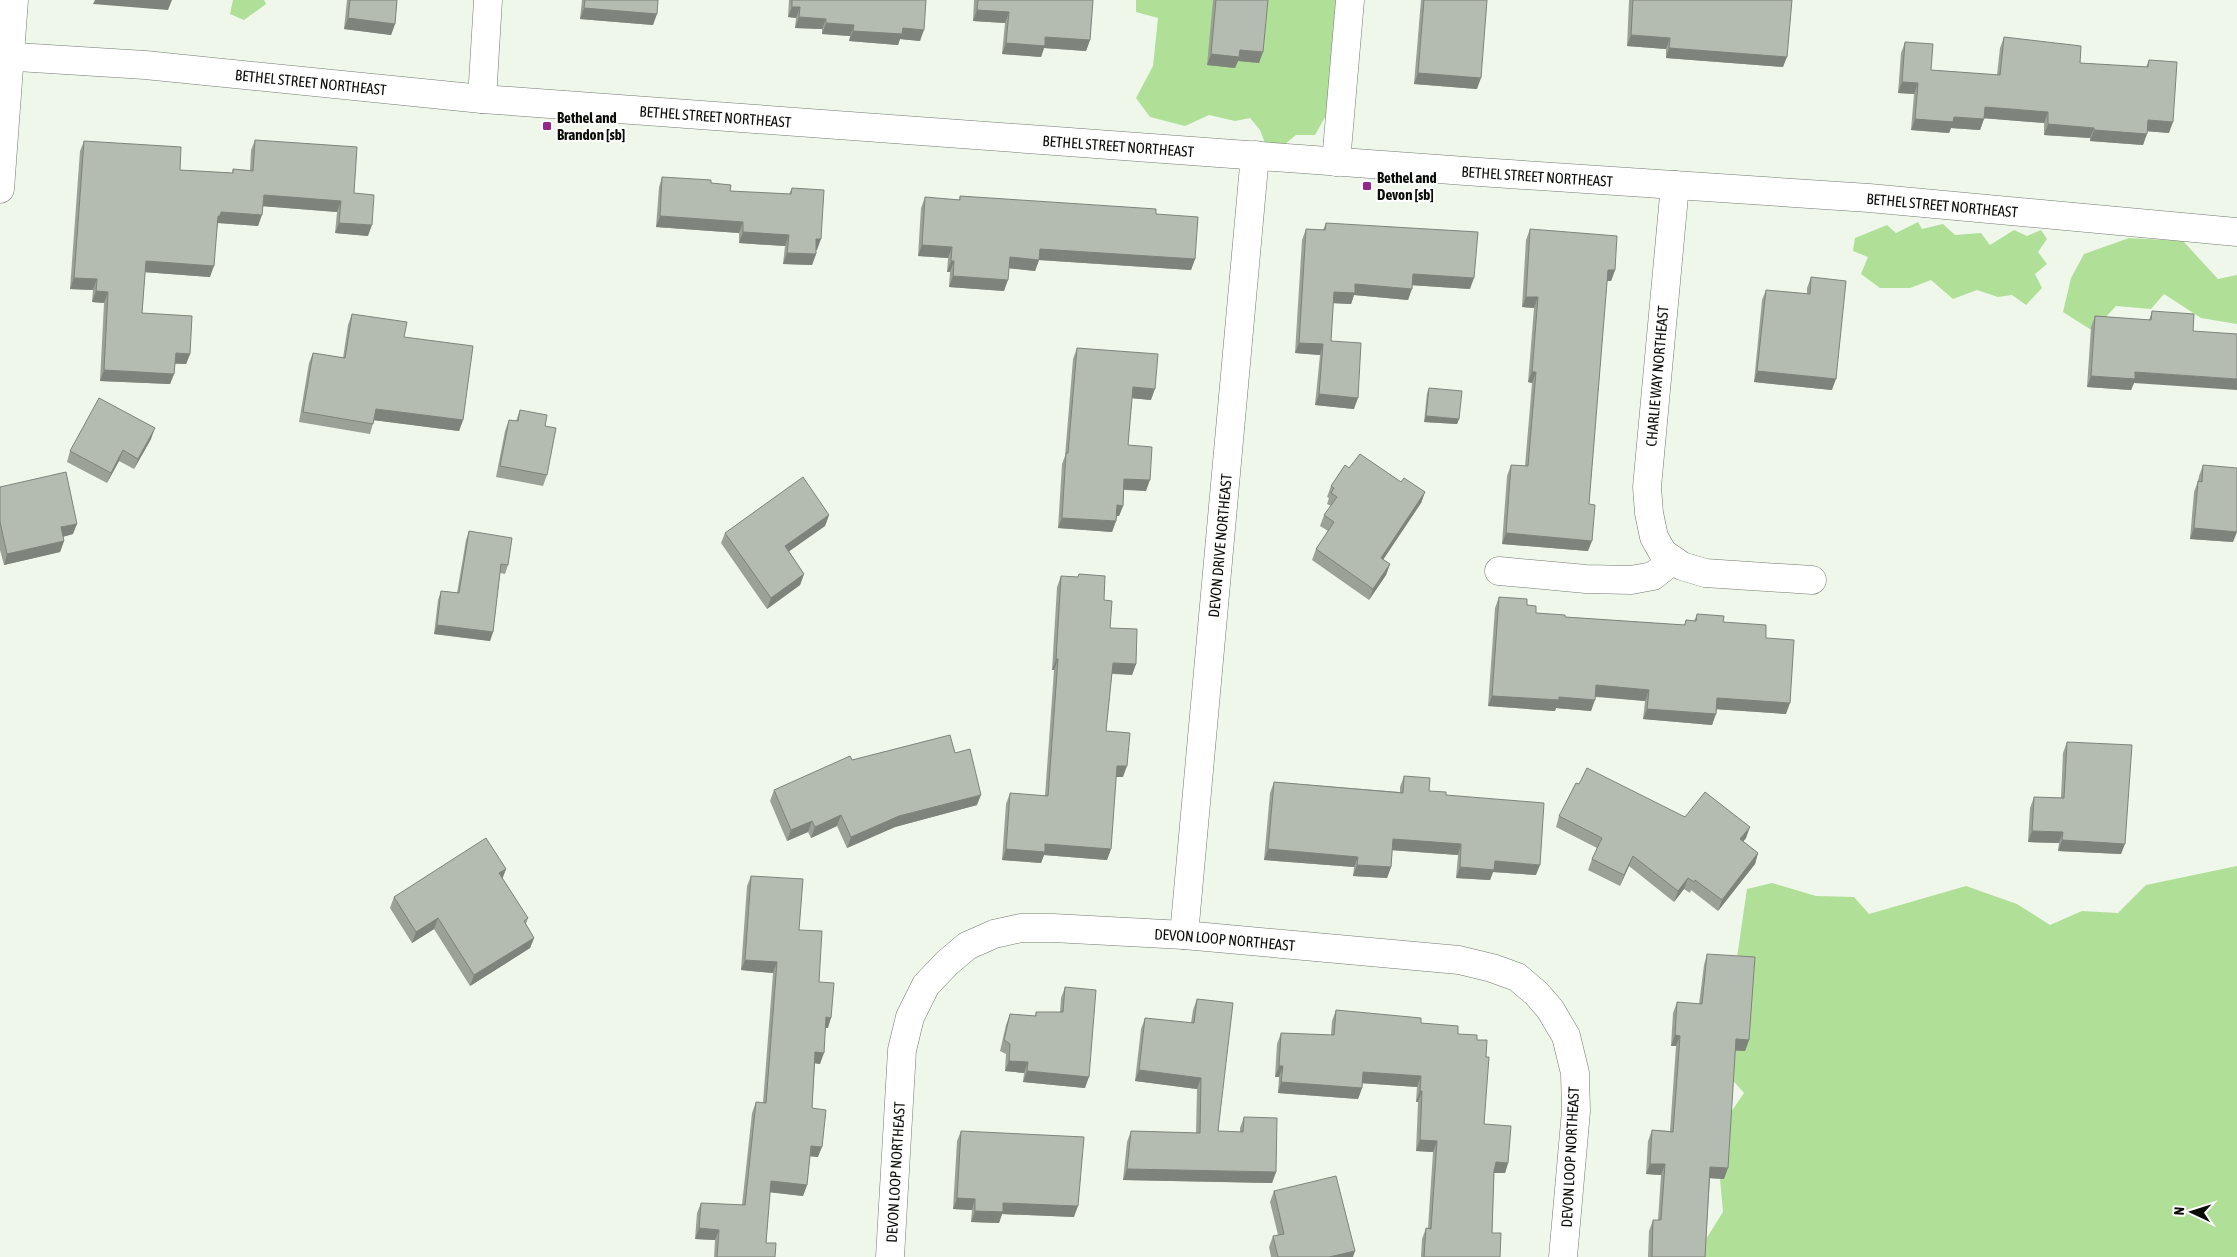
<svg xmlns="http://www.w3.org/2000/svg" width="2237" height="1257" viewBox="0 0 2237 1257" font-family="'Asap Condensed',sans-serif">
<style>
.green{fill:#b0df98}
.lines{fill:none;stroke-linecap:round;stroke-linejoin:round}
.minor-casing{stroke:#72796f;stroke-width:29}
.tertiary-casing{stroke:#72796f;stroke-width:29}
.minor{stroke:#fff;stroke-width:28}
.tertiary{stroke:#fff;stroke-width:28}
.wall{fill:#9ba197}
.shaded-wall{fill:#7e837b}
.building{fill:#b4bbb0;stroke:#7e837b}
.poi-dot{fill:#94288a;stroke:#fff;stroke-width:2}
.labels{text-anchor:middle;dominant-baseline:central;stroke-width:4;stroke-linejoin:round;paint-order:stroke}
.street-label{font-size:15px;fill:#0b0d09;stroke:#fff}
.poi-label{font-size:15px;font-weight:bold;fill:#0b0d09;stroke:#fff;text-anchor:start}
</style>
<rect width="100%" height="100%" fill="#eff7eb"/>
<path class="green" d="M233 0H264L266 4 244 20 230 14Z
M1136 0H1339L1333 103 1315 135H1296L1285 144 1265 143 1260 130 1250 118 1235 121 1209 115 1185 126 1150 117 1136 98 1153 66 1158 18 1136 12Z
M1918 222 1922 229 1943 224 1955 235 1981 233 1990 245 2014 230 2027 236 2041 230 2047 239 2038 252 2047 264 2035 274 2042 288 2026 305 2012 295 1998 297 1977 290 1953 299 1931 280 1910 288H1880L1861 274 1868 257 1853 251 1855 238 1887 225 1896 233Z
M2129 238 2183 241 2218 279 2237 275V324L2201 318 2164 294 2151 309 2116 306 2093 331 2063 312 2071 278 2084 254Z
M2237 866V1257H1702L1698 1252 1723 1212 1716 1134 1744 1093 1721 1067 1747 889 1772 883 1816 896 1854 897 1869 914 1966 886 2017 904 2050 925 2082 911 2118 913 2146 885Z"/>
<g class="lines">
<g class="minor-casing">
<g id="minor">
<path d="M482 99 488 0"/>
<path d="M1336 162 1350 0"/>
<path d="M1675 185 1647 487 1649 513 1654 537 1663 553 1682 566 1705 573 1812 580"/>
<path d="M0 189 14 0"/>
<path d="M1499 571 1586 579 1631 580 1653 576 1673 560"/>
<path id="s1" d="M1184 935 1255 155"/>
<path id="s2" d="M890 1257 902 1050 910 1017 926 985 947 963 967 946 994 934 1021 928H1053L1184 935 1459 960 1492 968 1517 977 1536 993 1550 1009 1566 1036 1575 1073 1576 1111 1563 1257"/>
</g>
</g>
<g class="tertiary-casing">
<g id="tertiary">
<path id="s3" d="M0 56 145 65 482 99 1479 172 1869 198 2237 232"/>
</g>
</g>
<use href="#minor" class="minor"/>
<use href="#tertiary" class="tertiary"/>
</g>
<path class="wall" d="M347 0H397L395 24 391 35 344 29Z
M582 0H658L653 25 580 19Z
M789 0H926L920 41 900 39 898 45 849 41 850 36 822 34V29L795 28 796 18 788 17Z
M974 0H1093L1090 40 1086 51 1044 48 1041 57 1002 54 1005 23 973 21Z
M1213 0H1268L1259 63 1238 61 1235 68 1207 65Z
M1421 0H1487L1477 89 1414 84Z
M1629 0H1792L1783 67 1666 58V49L1627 46Z
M2004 37 2080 63 2146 67 2149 60 2169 133 2147 131 2143 145 2090 141V138L2044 135V123L1984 118 1980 130 1951 128 1949 133 1911 130 1914 94 1898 93 1901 53 1905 42 1931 70 1997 75 2000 48Z
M255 140 354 193 368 236 335 233 337 212 263 206 258 226 218 223 210 277 145 272 142 313 190 354 186 364H175L174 374 170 384 100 381 104 303 92 302 93 290 70 289 80 151 84 141 180 170 232 173 233 169 250 170 251 150Z
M662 177 711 183 730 191 789 194 792 188 817 250H816V254L812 265 783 264 785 246 739 243V233L656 227 659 187Z
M960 196 1156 214 1195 259 1191 270 1039 260 1035 271 1009 268 1004 291 949 287 950 272H947L948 258 918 256 921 208 925 197 959 200Z
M1326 223 1470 289 1412 285 1408 300 1354 295 1351 304 1333 303 1331 341 1354 409 1315 405 1320 355 1295 353 1302 240 1306 229 1323 230Z
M1530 229 1615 270 1611 281H1607L1589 504 1588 551 1502 544 1507 476 1511 465 1525 466 1532 383 1528 382 1534 308 1522 307 1526 240Z
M1811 277 1832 390 1754 382 1762 300 1766 290 1807 294V288Z
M2152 311 2193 331 2134 383 2131 390 2087 387 2091 327 2095 316 2149 320Z
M352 314 404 337 463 420 459 431 374 420 370 434 299 422 309 363 313 353 343 358 348 325Z
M1077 348 1151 400 1132 398 1128 445 1146 491 1124 490 1123 506 1119 516H1117L1116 521 1112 532 1058 528 1062 464 1065 456 1073 359Z
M1429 388 1459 419 1457 424 1424 422 1427 393Z
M520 410 545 426 547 475 543 486 496 477 505 431 509 420 516 421Z
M151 439 134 469 119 461 107 483 67 462 70 451Z
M2203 465 2233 542 2190 539 2194 492 2198 481 2199 476Z
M1349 468 1401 482 1425 492 1421 503 1383 559 1390 564 1386 575 1369 600 1312 560 1316 549 1328 531 1320 526 1324 515 1331 506 1327 504 1329 498 1327 497 1331 486Z
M0 487 73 534 63 537 64 541 60 552 4 565 0 550Z
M829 515 825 526 789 551 804 574 800 585 767 609 721 543 725 533Z
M469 531 508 565 505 574 500 573 493 632 490 641 434 634 438 600 441 591 457 593 466 540Z
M1061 576 1104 600 1110 628 1136 664 1132 675 1112 674 1106 731 1123 777H1116L1111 849 1107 860 1044 855 1041 863 1002 860 1006 804 1010 793 1045 796 1054 670H1052L1057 587Z
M1499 597 1527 605 1536 613 1565 617 1684 625 1686 620 1694 621 1697 614 1723 622 1766 638 1786 714 1717 709 1712 725 1643 719 1645 701 1595 697 1591 711 1556 708 1555 711 1488 706 1495 608Z
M2067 742 2121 854 2058 851 2059 843 2028 842 2030 808 2034 797 2061 798 2063 753Z
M955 753 977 805 895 827 847 848 837 826 811 838 808 832 787 841 770 801 774 790 852 760Z
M1404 776 1429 791 1446 795 1536 875 1493 872 1490 880 1456 878 1458 855 1392 850 1391 867 1387 878 1353 876 1354 867 1264 860 1270 793 1274 782 1400 792V787Z
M1579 784 1685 817 1746 838 1743 841 1758 853 1755 864 1718 911 1691 890 1690 893 1684 889 1674 902 1629 866 1620 886 1588 870 1592 859 1597 848 1556 827 1559 816Z
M506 869 502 878 528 918 526 924 534 938 530 948 470 986 434 929 412 943 390 908 394 897Z
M751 876 799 930 819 982 828 1028H825L820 1064 815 1063 812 1108 818 1157 810 1156 807 1185 803 1196 770 1192 766 1243 775 1257H714L715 1240 695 1239 697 1213 701 1203 742 1205 752 1113 756 1102 763 1103 773 973 741 970 747 886Z
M1707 954 1749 1040 1745 1051H1735L1724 1179 1710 1178 1705 1257H1648L1649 1231 1653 1220H1658L1661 1175 1646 1174 1648 1141 1652 1130 1670 1131 1676 1046H1671L1673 1013 1677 1002 1699 1004 1704 965Z
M1065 987 1085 1088 1023 1082 1024 1073 1005 1071 1006 1054 1000 1051 1006 1025 1010 1014 1035 1016 1036 1012H1060L1061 998Z
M1197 999 1218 1131 1240 1132V1128L1244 1117 1276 1172 1272 1183 1123 1180 1127 1142 1131 1131 1196 1133 1197 1089 1135 1081 1141 1029 1145 1018 1191 1023 1193 1010Z
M1336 1010 1421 1023 1477 1040 1486 1057 1484 1124 1508 1163 1505 1173H1494L1492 1233 1500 1257H1421L1422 1239 1426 1228H1428L1433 1152 1416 1151 1418 1102H1416L1417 1087 1362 1083V1088L1358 1099 1278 1093 1279 1077H1275L1277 1044 1281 1033 1331 1035 1332 1021Z
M961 1131 1074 1217 1002 1214 999 1223 971 1222 972 1210 953 1209 957 1141Z
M1274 1191 1353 1257H1271L1269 1247 1273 1236 1278 1235 1270 1202Z"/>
<path class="shaded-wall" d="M95 0H172L168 10 93 4Z
M792 7H800L796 18 788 17Z
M584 8 657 14 653 25 580 19Z
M977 10 1009 12 1005 23 973 21Z
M799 17 826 19 822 29 795 28Z
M348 18 395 24 391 35 344 29Z
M826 23 854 25 850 36 822 34Z
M903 28 924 30 920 41 900 39 898 45 849 41 853 31Z
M1631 35 1670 38 1666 49 1627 46Z
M1045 37 1090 40 1086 51 1044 48 1041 57 1002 54 1006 43Z
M1669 48 1787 57 1783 67 1666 58Z
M1240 50 1263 52 1259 63 1238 61 1235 68 1207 65 1211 54Z
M1418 73 1481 78 1477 89 1414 84Z
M1902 82 1918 83 1914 94 1898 93Z
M1985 107 2048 112 2044 123 1981 118Z
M1954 117 1984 119 1980 130 1951 128 1949 133 1911 130 1915 119Z
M2148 120 2173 122 2169 133 2144 131Z
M2048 124 2094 128 2090 138 2044 135Z
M2094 130 2147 134 2143 145 2090 141Z
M264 195 341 201 337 212 260 206Z
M221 212 262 215 258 226 218 223 216 227 218 216Z
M660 216 743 222 739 233 656 227Z
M339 223 372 225 368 236 335 233Z
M743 232 789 235 785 246 739 243Z
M816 239H821L817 250H813Z
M922 245 952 247 948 258 918 256Z
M1040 249 1195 259 1191 270 1039 260 1035 271 1006 268 1010 257Z
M787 253 816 254 812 265 783 264Z
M146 261 214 266 210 277 142 272Z
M951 261H954L950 272H947Z
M1608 270H1615L1611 281H1604Z
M1413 274 1474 278 1470 289 1409 285Z
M953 276 1008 280 1004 291 949 287Z
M74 278 97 279 93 290 70 289Z
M1355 284 1412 289 1408 300 1354 295 1351 304 1330 303 1334 292Z
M96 291 108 292 104 303 92 302Z
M1526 297H1538L1534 308 1522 307Z
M1299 343 1323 344 1320 355 1295 353Z
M176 353 190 354 186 364 172 363Z
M104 370 174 374 170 384 100 381Z
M1757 371 1836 379 1832 390 1754 382Z
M1532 372H1536L1532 383 1528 382Z
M2135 372 2237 379V390L2134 383 2131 390 2087 387 2091 376Z
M1133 387 1155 389 1151 400 1129 398Z
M1319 394 1358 398 1354 409 1315 405Z
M376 409 463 420 459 431 372 420Z
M1426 416 1459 419 1457 424 1424 422Z
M155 428 151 439 134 469 138 459Z
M123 450 119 461 107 483 111 473Z
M1124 479 1150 480 1146 491 1120 489Z
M1425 492 1421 503 1377 569 1381 558Z
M1117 505 1123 506 1119 516H1113Z
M829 515 825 526 781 557 785 546Z
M1062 518 1116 521 1112 532 1058 528Z
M77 524 73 534 57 538 61 527Z
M2194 528 2237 532 2233 542 2190 539Z
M1506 533 1592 541 1588 551 1502 544Z
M64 541 60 552 4 565 7 554Z
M1390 564 1386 575 1369 600 1373 589Z
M804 574 800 585 767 609 771 598Z
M437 625 493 632 490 641 434 634Z
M1056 659H1058L1054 670H1052Z
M1113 663 1136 664 1132 675 1109 673Z
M1596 685 1649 690 1645 701 1592 696Z
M1492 696 1559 697 1595 700 1591 711 1556 708 1555 711 1488 706Z
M1717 698 1790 703 1786 714 1713 709Z
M1647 709 1716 714 1712 725 1643 719Z
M1117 766H1127L1123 777H1113Z
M981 795 977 805 895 827 847 848 851 837 899 816Z
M841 815 837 826 811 838 815 827Z
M812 821 808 832 787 841 791 830Z
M1750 827 1746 838 1737 850 1740 839Z
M2032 831 2063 832 2059 843 2028 842Z
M1393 839 1461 844 1458 855 1389 850Z
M2062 840 2125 844 2121 854 2058 851Z
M1045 844 1111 849 1107 860 1044 855 1041 863 1002 860 1006 849Z
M1268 849 1358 857 1354 867 1264 860Z
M1758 853 1755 864 1718 911 1722 900Z
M1633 856 1629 866 1620 886 1624 875Z
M1495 861 1540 865 1536 875 1493 872 1490 880 1456 878 1460 867Z
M1357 865 1391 867 1387 878 1353 876Z
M506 869 502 880 499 873Z
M1688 878 1684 889 1674 902 1678 891Z
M438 918 434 929 412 943 416 932Z
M534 938 530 948 470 986 474 975Z
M745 960 777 962 773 973 741 970Z
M826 1017 831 1018 828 1028H822Z
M1675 1035 1680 1036 1676 1046H1671Z
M1736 1039 1749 1040 1745 1051 1732 1050Z
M815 1052 824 1053 820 1064 812 1063Z
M1009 1061 1028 1062 1024 1073 1005 1071Z
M1279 1066H1283L1279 1077H1275Z
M1139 1070 1201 1078 1197 1089 1135 1081Z
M1027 1071 1089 1077 1085 1088 1023 1082Z
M1363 1072 1421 1076 1417 1087 1359 1083Z
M1281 1082 1362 1088 1358 1099 1278 1093Z
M1420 1091H1422L1418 1102H1416Z
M1420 1140 1437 1141 1433 1152 1416 1151Z
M811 1146 822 1147 818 1157 807 1156Z
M1496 1162 1508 1163 1505 1173H1492Z
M1650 1164H1665L1661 1175 1646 1174Z
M1710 1167 1728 1168 1724 1179 1706 1178Z
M1127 1169 1276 1172 1272 1183 1123 1180Z
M771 1181 807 1185 803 1196 767 1192Z
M957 1198 975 1199 972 1210 953 1209Z
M1003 1203 1078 1206 1074 1217 1002 1214 999 1223 971 1222 975 1211Z
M699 1228 719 1230 715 1240 695 1239Z
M1355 1251 1353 1257H1329Z"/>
<path class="building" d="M350 0H397L395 24 348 18Z
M585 0H658L657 14 584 8Z
M792 0H926L924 30 903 28 902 34 853 31 854 25 826 23V19L799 17 800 7H792Z
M978 0H1093L1090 40 1045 37V46L1006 43 1009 12 977 10Z
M1216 0H1268L1263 52 1240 50 1239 57 1211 54Z
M1424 0H1487L1481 78 1418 73Z
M1633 0H1792L1787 57 1669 48 1670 38 1631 35Z
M2004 37 2081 46 2080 63 2148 67 2149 60 2177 62 2173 122 2148 120 2147 134 2094 130V128L2048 124V112L1985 107 1984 119 1954 117 1953 122 1915 119 1918 83 1902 82 1905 42 1933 44 1931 70 2000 75Z
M255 140 357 147 354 193 374 195 372 225 339 223 341 201 264 195 262 215 221 212 220 216H218L214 266 146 261 142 313 192 316 190 354 176 353 174 374 104 370 108 292 96 291 97 279 74 278 84 141 181 147 180 170 233 173V169L253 171Z
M662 177 711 180V183L731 185 730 191 791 194 792 188 824 190 821 239H816V254L787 253 789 235 743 232V222L660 216Z
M960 196 1156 209V214L1198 217 1195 259 1040 249 1039 260 1010 257 1008 280 953 276 954 261H951L952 247 922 245 925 197 960 200Z
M1326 223 1478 232 1474 278 1413 274 1412 289 1355 284V293L1334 292 1331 341 1361 343 1358 398 1319 394 1323 344 1299 343 1306 229 1325 230Z
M1530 229 1617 236 1615 270H1608L1589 504 1595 505 1592 541 1506 533 1511 465 1528 466 1536 372H1532L1538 297H1526Z
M1811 277 1846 281 1836 379 1757 371 1766 290 1810 294Z
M2152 311 2194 314 2193 331 2237 334V379L2135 372V379L2091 376 2095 316 2151 320Z
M352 314 407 322 404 337 473 346 463 420 376 409 373 424 303 412 313 353 345 358Z
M1077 348 1158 354 1155 389 1133 387 1128 445 1152 447 1150 480 1124 479 1123 506 1117 505 1116 521 1062 518 1066 453H1068Z
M1429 388 1462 391 1459 419 1426 416Z
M99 398 155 428 138 459 123 450 111 473 70 451Z
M520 410 547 415 545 426 556 428 547 475 500 466 509 420 518 421Z
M1360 454 1401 482 1404 478 1425 492 1381 558 1390 564 1373 589 1316 549 1334 522 1324 515 1337 497 1331 493 1334 488 1331 486 1345 465 1349 468Z
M2203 465 2237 468V532L2194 528 2198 481 2202 482Z
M66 472 77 524 61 527 64 541 7 554 0 522V487Z
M803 477 829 515 785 546 804 574 771 598 725 533Z
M469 531 512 538 508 565 501 564 493 632 437 625 441 591 459 593Z
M1079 574 1105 576 1104 600 1112 601 1110 628 1137 629 1136 664 1113 663 1106 731 1130 733 1127 766H1117L1111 849 1045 844V852L1006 849 1010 793 1048 796 1058 659H1056L1061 576 1078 577Z
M1499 597 1527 599V605L1536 606V613L1565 615V617L1685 625 1686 620 1696 621 1697 614 1724 616 1723 622 1766 625V638L1794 640 1790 703 1717 698 1716 714 1647 709 1649 690 1596 685 1595 700 1559 697V700L1492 696Z
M950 735 955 753 970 749 981 795 899 816 851 837 841 815 815 827 812 821 791 830 774 790 850 756 852 760Z
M2067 742 2132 745 2125 844 2062 840 2063 832 2032 831 2034 797 2064 798Z
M1587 768 1685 817 1705 792 1750 827 1740 839 1758 853 1722 900 1695 880 1694 882 1688 878 1678 891 1633 856 1624 875 1592 859 1602 838 1559 816 1576 783 1579 784Z
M1404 776 1430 778 1429 791 1446 792V795L1544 803 1540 865 1495 861 1494 870 1460 867 1461 844 1393 839 1391 867 1357 865 1358 857 1268 849 1274 782 1403 793Z
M486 838 506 869 499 873 528 918 524 921 534 938 474 975 438 918 416 932 394 897Z
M751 876 803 879 799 930 822 931 819 982 834 983 831 1018 826 1017 824 1053 815 1052 812 1108 826 1110 822 1147 811 1146 807 1185 771 1181 766 1243H776L775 1257H717L719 1230 699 1228 701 1203 745 1205 756 1102 766 1103 777 962 745 960Z
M1707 954 1755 957 1749 1040 1736 1039 1728 1168 1710 1167 1705 1257H1652L1653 1220H1661L1665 1164H1650L1652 1130 1673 1132 1680 1036 1675 1035 1677 1002 1702 1004Z
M1065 987 1096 990 1089 1077 1027 1071 1028 1062 1009 1061 1010 1044 1004 1040 1010 1014 1036 1016V1012H1063Z
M1197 999 1233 1003 1218 1131 1243 1132 1244 1117 1277 1118 1276 1172 1127 1169 1131 1131 1200 1133 1201 1078 1139 1070 1145 1018 1194 1023Z
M1336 1010 1421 1018V1023L1458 1026V1034L1477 1035V1040H1487L1486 1057H1489L1484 1124 1511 1126 1508 1163 1496 1162 1494 1171 1492 1233H1501L1500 1257H1424L1426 1228 1431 1229 1437 1141 1420 1140 1422 1091H1420L1421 1076 1363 1072 1362 1088 1281 1082 1283 1066H1279L1281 1033 1334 1035Z
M961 1131 1084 1137 1078 1206 1003 1203V1212L975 1211V1199L957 1198Z
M1336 1176 1355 1251 1329 1257H1278L1273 1236 1284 1234 1274 1191Z"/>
<g class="poi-dot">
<rect x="542" y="121" width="10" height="10" rx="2.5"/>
<rect x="1362" y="181" width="10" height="10" rx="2.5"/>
</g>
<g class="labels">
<g class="street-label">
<text stroke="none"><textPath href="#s3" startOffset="312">BETHEL STREET NORTHEAST</textPath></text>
<text stroke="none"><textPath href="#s3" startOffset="718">BETHEL STREET NORTHEAST</textPath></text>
<text stroke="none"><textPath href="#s3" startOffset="1122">BETHEL STREET NORTHEAST</textPath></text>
<text stroke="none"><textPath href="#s3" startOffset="1542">BETHEL STREET NORTHEAST</textPath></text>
<text stroke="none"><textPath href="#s3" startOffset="1948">BETHEL STREET NORTHEAST</textPath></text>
<text transform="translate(1657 376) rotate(-85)">CHARLIE WAY NORTHEAST</text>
<text stroke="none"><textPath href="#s1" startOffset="391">DEVON DRIVE NORTHEAST</textPath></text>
<text stroke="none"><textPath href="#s2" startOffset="595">DEVON LOOP NORTHEAST</textPath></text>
<text transform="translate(1570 1157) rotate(-87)">DEVON LOOP NORTHEAST</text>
<text stroke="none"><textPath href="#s2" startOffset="85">DEVON LOOP NORTHEAST</textPath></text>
</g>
<g class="poi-label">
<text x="557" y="117">Bethel and<tspan x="557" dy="17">Brandon [sb]</tspan></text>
<text x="1377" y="177">Bethel and<tspan x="1377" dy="17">Devon [sb]</tspan></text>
</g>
</g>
<g transform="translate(2192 1212) rotate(274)" stroke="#ffffff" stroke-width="4" paint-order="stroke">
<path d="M0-4L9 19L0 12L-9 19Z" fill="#0b0d09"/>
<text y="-8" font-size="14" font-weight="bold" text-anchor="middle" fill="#0b0d09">N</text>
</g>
</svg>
